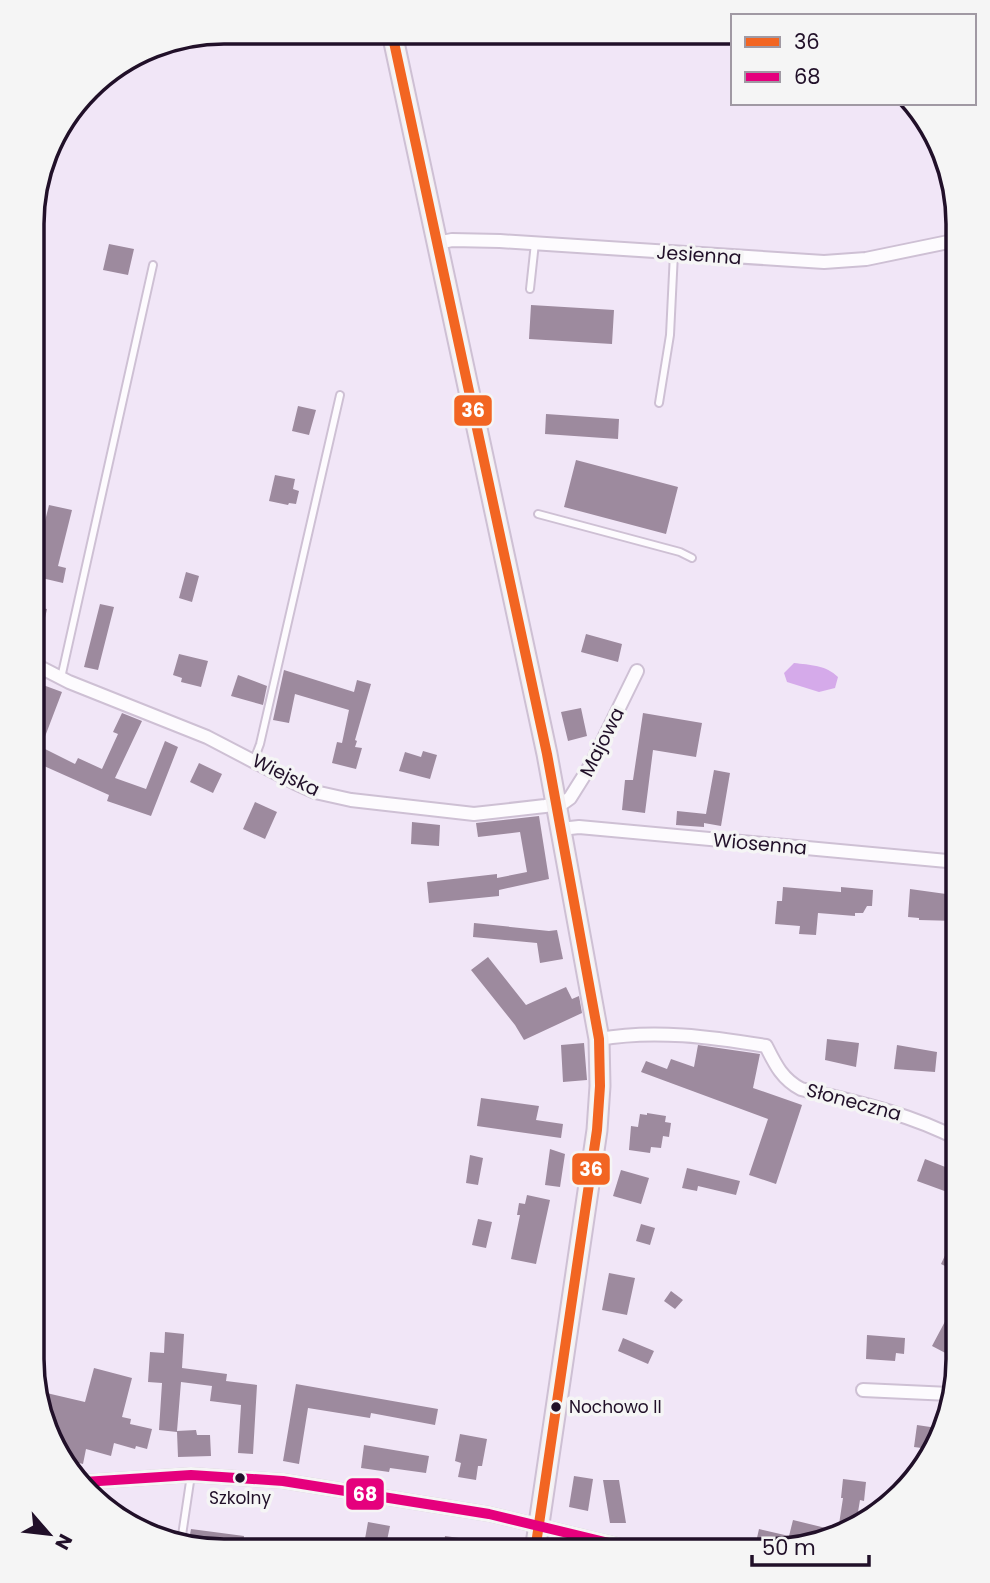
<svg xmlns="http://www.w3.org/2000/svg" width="990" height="1583" viewBox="0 0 990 1583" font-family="Poppins,sans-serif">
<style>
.water{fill:#d5aaea}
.building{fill:#9d8a9e}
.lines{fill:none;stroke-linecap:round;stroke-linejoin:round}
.lane-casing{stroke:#cec0d4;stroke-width:10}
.street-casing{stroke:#cec0d4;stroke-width:16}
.secondary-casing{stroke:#cec0d4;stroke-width:23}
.lane{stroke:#fdfbfe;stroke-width:6}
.street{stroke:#fdfbfe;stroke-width:12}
.secondary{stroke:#f4eff2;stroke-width:19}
.bus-1-casing{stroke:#f5f5f5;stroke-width:16}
.bus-2-casing{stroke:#f5f5f5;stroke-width:16}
.bus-1{stroke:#f26522;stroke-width:10}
.bus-2{stroke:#e5007d;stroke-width:10}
.bus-dot{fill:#211029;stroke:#f5f5f5;stroke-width:2.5}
.labels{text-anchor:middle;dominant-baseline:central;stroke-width:7;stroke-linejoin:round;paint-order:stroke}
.bus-label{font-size:17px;fill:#211029;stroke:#f5f5f5;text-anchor:start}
.street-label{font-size:19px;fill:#211029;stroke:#f5f5f5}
.rim{fill:none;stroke:#211029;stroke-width:3.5}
.line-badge{stroke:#f5f5f5;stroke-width:2.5}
.badge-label{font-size:19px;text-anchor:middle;font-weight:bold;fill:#fff}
</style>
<rect width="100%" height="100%" fill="#f1e6f7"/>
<path class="water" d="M794 663C810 665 826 665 838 677L835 688 819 692 787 682 784 673Z"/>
<path class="building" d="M109 244 134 249 128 275 103 270Z
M531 305 614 310 612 344 529 339Z
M298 406 316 410 309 435 292 431Z
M546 414 619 419 618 439 545 434Z
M576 460 678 487 666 534 564 507Z
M275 475 295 479 293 489 299 491 296 504 289 503 288 505 269 501Z
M49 505 72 510 58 566 66 568 63 583 33 576V560L35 561Z
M186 572 199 576 192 602 179 598Z
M100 604 114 607 98 670 84 667Z
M33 606 47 609 38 649 32 648Z
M586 634 622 644 618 662 581 652Z
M179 654 208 661 201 687 181 682 182 678 173 675Z
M284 670 354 692 357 680 371 684 355 740 357 741 355 747 362 748 356 769 332 763 337 742 342 743 349 710 295 694 289 723 273 720Z
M238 675 267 686 263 705 231 696Z
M43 685 62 692 41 747 75 764 78 758 102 769 118 734 113 732 122 713 142 721 115 778 146 789 165 741 178 747 151 816 107 801 109 795 44 766 32 794V713Z
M581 708 587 736 568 741 561 712Z
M643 713 702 723 696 757 653 750 645 813 622 810 625 780H633Z
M423 751 437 755 430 779 399 771 405 752 421 757Z
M199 763 222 774 213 793 190 782Z
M714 770 730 773 721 826 704 823V827L676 825 677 811 706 814Z
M255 802 277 812 265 839 243 829Z
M539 816 549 879 499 890V896L429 903 427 882 497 874V878L527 872 520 832 478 837 476 823Z
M412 822 440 825 439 846 411 844Z
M783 887 841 892V887L873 890 872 906H867L863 913H855V916L818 913 816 935 799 934 800 926 775 924 777 901H782Z
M910 889 946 894V892L958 893 957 921 919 920V918L908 917Z
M474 923 549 931 557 930 563 959 540 963 537 943 473 937Z
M488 957 526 1005 566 987 572 999 579 996 582 1013 524 1040 515 1025 471 970Z
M827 1039 859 1043 856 1067 825 1060Z
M584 1043 587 1080 563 1082 561 1045Z
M698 1045 760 1054 753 1088 802 1105 776 1184 749 1175 768 1119 641 1072 646 1061 667 1069 671 1059 694 1067Z
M897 1045 937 1052 935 1072 894 1069Z
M481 1098 539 1106 536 1120 563 1124 561 1138 477 1126Z
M647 1113 666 1116 665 1122 671 1123 669 1137 663 1136 661 1148 651 1147 650 1153 629 1150 631 1126 638 1127 640 1114 647 1115Z
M550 1149 565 1154 560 1187 545 1185Z
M470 1155 483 1158 478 1185 466 1183Z
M925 1159 958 1172 950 1193 917 1181Z
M687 1168 740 1181 736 1195 698 1186 697 1191 682 1188Z
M621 1170 649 1178 641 1204 613 1196Z
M527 1195 550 1200 536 1264 511 1259 520 1215H517L519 1203 525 1204Z
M478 1219 492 1222 486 1248 472 1245Z
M641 1224 655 1228 650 1245 636 1241Z
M949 1247 958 1252V1259L953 1270 941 1264Z
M609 1273 635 1278 627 1315 602 1310Z
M671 1291 683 1300 675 1309 664 1301Z
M958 1297V1346L953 1357 932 1346Z
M165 1332 184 1334 182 1368 227 1374 226 1381 257 1385 253 1454 238 1453 241 1405 210 1401 212 1386 181 1382 177 1431 196 1430 197 1435H210L211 1456 178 1457 177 1432 159 1430 162 1383 148 1382 150 1352 164 1353Z
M867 1335 905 1338 904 1354 896 1353 895 1361 866 1359Z
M623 1338 654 1351 648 1364 618 1351Z
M94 1368 132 1378 122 1417 131 1419 130 1424 152 1429 147 1449 136 1446 135 1449 114 1443 111 1456 86 1449 83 1464 67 1460 46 1432 38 1391 85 1402Z
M296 1384 438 1409 435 1425 371 1413 370 1418 308 1408 299 1464 283 1461Z
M917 1425 937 1428 929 1449 914 1447Z
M460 1434 487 1439 482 1466H478L476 1480 458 1477 461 1463 455 1461Z
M364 1445 429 1456 426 1473 390 1468 389 1472 361 1468Z
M574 1476 593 1479 588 1511 569 1507Z
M843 1479 866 1482 864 1501 860 1500 856 1524 839 1537 766 1551H754L759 1529 789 1536 793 1520 838 1531 843 1498H841Z
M603 1480H619L626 1523H610Z
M368 1522 390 1526 385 1550H363Z
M191 1529 244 1536 242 1550H199L188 1545Z
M445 1536 494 1543 493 1551H443Z"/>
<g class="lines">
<g class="lane-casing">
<path id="lane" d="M530 289 535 243
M659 403 670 335 674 253
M538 514 680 552 692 558
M61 678 153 265
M254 760 260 744 340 395
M181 1542 191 1475"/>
</g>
<g class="street-casing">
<path id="street" d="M437 243 452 240 500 241 824 262 866 259 958 240
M32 663 69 682 207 737 295 783 315 792 351 800 474 814 545 806 563 803 570 798 592 763 637 671
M561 829 579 827 958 862
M599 1039C654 1029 712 1037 766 1046 775 1064 782 1079 801 1089 855 1102 908 1113 958 1139
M863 1390 950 1394
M84 1482 191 1475 283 1481 489 1514 642 1551"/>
</g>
<g class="secondary-casing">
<path id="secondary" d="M392 33 547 754 599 1039 600 1086 597 1130 535 1551"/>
</g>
<use href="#lane" class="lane"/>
<use href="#street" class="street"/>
<use href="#secondary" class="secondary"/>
<g class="bus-1-casing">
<path id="bus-1" d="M392 33 547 754 599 1039 600 1086 597 1130 535 1551"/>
</g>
<g class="bus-2-casing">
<path id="bus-2" d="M84 1482 191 1475 283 1481 489 1514 642 1551"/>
</g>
<use href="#bus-1" class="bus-1"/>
<use href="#bus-2" class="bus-2"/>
</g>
<g class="bus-dot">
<circle cx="556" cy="1407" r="6"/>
<circle cx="240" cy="1478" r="6"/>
</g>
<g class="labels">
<g class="bus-label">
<text x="569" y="1407">Nochowo II</text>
<text x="240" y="1498" text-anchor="middle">Szkolny</text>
</g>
<g class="street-label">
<text transform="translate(699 255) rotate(4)">Jesienna</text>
<text transform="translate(602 742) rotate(-63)">Majowa</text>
<text transform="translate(286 775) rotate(26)">Wiejska</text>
<text transform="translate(760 844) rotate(5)">Wiosenna</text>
<text transform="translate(854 1102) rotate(15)">Słoneczna</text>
</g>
</g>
<path d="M0 0H990V1583H0ZM224 44H766A180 180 0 0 1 946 224V1359A180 180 0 0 1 766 1539H224A180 180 0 0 1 44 1359V224A180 180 0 0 1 224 44Z" fill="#f5f5f5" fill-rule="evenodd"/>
<path class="rim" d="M224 44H766A180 180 0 0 1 946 224V1359A180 180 0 0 1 766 1539H224A180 180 0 0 1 44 1359V224A180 180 0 0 1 224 44Z"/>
<g class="line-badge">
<rect x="453" y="394" width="40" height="33" rx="7" fill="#f26522"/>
<rect x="571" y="1152" width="40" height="34" rx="7" fill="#f26522"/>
<rect x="345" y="1477" width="40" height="34" rx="7" fill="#e5007d"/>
</g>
<g class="badge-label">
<text x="473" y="417">36</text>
<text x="591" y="1176">36</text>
<text x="365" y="1501">68</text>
</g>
<rect x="731" y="14" width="245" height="91" fill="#f5f5f5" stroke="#a099a3" stroke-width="2"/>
<rect x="745" y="37" width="35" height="10" fill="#f26522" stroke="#a099a3" stroke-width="2"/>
<text x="794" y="49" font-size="21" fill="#211029">36</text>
<rect x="745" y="72" width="35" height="10" fill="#e5007d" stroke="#a099a3" stroke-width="2"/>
<text x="794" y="84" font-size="21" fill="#211029">68</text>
<g transform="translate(49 1534) rotate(118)" stroke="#f5f5f5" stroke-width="5" paint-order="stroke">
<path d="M0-5L12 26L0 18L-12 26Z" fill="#211029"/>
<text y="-10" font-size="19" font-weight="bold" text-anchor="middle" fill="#211029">N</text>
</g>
<path d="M752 1555v10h117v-10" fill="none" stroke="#211029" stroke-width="3.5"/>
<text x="762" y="1555" font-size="21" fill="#211029" stroke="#f5f5f5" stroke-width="5" paint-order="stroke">50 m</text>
</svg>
